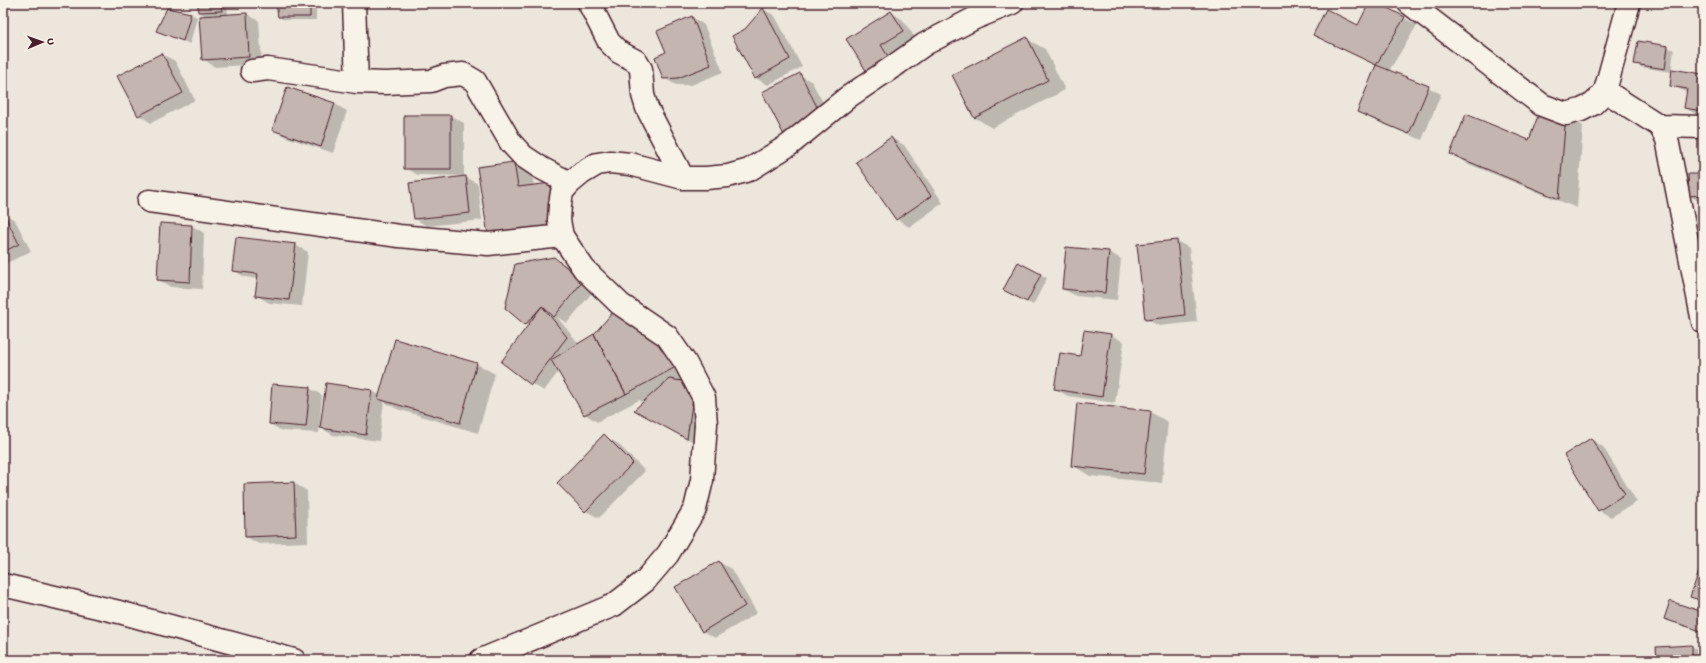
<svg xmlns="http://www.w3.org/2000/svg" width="1706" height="663" viewBox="0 0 1706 663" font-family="'Gochi Hand',sans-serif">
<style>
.shadow{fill:#0003}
.building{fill:#c4b5b0;stroke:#4a1f2b}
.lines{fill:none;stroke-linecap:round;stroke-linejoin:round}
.minor-casing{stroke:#4a1f2b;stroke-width:25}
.minor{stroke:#f7f3e8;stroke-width:22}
</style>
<rect width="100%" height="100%" fill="#ece6dd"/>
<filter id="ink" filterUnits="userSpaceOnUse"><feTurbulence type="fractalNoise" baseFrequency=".025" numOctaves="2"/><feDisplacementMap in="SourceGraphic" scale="8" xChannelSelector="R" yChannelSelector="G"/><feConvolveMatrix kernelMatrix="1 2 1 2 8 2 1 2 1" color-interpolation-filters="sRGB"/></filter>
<g filter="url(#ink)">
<path class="shadow" d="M190 3H227L228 15 247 14 259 21 262 64 215 67 203 59 206 16 199 12V5Z
M277 3H316V20H285L278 16Z
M1371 3H1376L1417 25 1389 71 1428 87 1441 94 1422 140 1371 119 1358 112 1377 65 1327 41 1358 27Z
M763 9 775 16 802 67 768 85 755 78Z
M891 12 903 20 916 39 893 53 906 74 885 87 873 80 848 40Z
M191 14 197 17 190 44 157 30Z
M692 17 704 25 723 72 691 85H676L664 78 667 53Z
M1027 39 1045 49 1065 90 992 128 974 117Z
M1638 42 1668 47 1674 50 1671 72 1641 67 1635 63Z
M162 54 175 61 195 100 151 123 139 115Z
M800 75 812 82 829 114 802 152 790 145Z
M1703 75V116L1698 115 1685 108 1688 93 1671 85Z
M335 104 347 111 333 153 286 137 274 130Z
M1565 115 1583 126 1577 208 1469 164 1451 154 1529 141Z
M405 116H451L464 123V176L418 175 405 168Z
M891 138 904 145 943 203 909 227 897 219Z
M514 163 532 173 534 186 551 184 569 194 488 235Z
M1703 175V203H1702L1690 196Z
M466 177 478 184 482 220 427 226 415 219Z
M3 213 15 220 31 251 3 265Z
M192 226 204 233 202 289 171 287 158 280Z
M1177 241 1189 248 1197 322 1159 326 1146 319Z
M295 245 308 252 302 306 269 303 256 295 258 279 245 277 233 270Z
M1109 252 1121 259 1117 300 1076 296 1063 289Z
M553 258 566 265 595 289 567 323 557 317 579 344 594 335 620 305 695 384 699 445 648 416 643 403 639 400 597 422 585 414 559 371 544 391 532 384 502 362 528 326 506 308Z
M1019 263 1047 278 1033 305 1011 293Z
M1085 331 1111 335 1124 342 1115 403 1068 396 1055 389 1081 357Z
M477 364 495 374 478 433 397 409 384 402 379 441 333 435 319 427 372 391 380 395Z
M309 388 322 395 319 433 282 431 270 424Z
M1150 412 1168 422 1162 483 1090 476 1072 465Z
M604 436 617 443 645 471 599 518 586 511 558 483Z
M1591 439 1603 447 1637 502 1611 517 1598 510Z
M294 483 307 491 308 542 259 544 246 537Z
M719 562 731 569 757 613 715 638 703 631Z
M1703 613V632L1671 622 1665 618Z
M1691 646 1697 649 1698 660H1658Z"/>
<path class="building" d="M198 3H221L222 11 198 12Z
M276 3H310V17H278Z
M1369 3H1378L1405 17 1376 65 1313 35 1326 9 1358 25Z
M167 8 191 13 183 41 156 31Z
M763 8 790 59 755 79 732 36 745 29Z
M891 11 904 31 881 45 894 66 872 80 846 39Z
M247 13 249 57 202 60 199 16Z
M692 16 711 65 678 78 663 79 655 57 666 52 657 31Z
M1027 37 1048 80 974 118 952 75Z
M1638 41 1668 46 1665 69 1634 64Z
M162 53 183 93 138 116 117 76Z
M1376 65 1429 86 1409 134 1357 112Z
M1672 69 1703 74V111L1684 108 1687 89 1670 86Z
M800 73 817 107 789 145 762 92Z
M287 87 335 103 321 147 272 130Z
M1542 105 1566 114 1559 199 1450 154 1466 114 1529 140Z
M404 115H451V169H404Z
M891 137 931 196 896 220 856 162Z
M514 162 518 187 551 183 553 226 488 235 477 167Z
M1688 174H1703V195L1689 196Z
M466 176 470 213 414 219 409 183Z
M3 212 19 244 3 252Z
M160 223 192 225 190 282 157 280Z
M236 237 296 244 289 300 255 296 258 274 232 271Z
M1177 240 1185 315 1145 320 1137 244Z
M1066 247 1109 251 1105 293 1062 289Z
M554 257 583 281 554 317 542 306 525 325 505 308 515 264Z
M1018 262 1041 274 1027 302 1003 290Z
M620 304 685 362 626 394 594 334Z
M542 306 567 337 531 385 501 362Z
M1084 330 1111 334 1102 397 1054 389 1060 353 1080 356Z
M594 334 626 394 584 415 551 360Z
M395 339 477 363 460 423 378 399Z
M669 379 695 383 687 439 634 410Z
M326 383 372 390 366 435 320 428Z
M272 384 310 387 306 427 269 424Z
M1077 403 1151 411 1144 474 1071 466Z
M604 434 633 463 585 512 557 483Z
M1591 438 1625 494 1598 511 1564 455Z
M294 482 296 535 245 537 244 484Z
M719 561 745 606 702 632 675 587Z
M1702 563H1703V601L1690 597Z
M1670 601 1703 612V625L1701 631 1664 619Z
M1692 645V660H1657L1656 647Z"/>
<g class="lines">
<g class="minor-casing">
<path id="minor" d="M354 3 357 82
M589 3 609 42 619 52 636 61 641 69 643 95 647 108 683 178
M1409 3 1542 105 1566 114 1581 110 1593 104 1600 97 1605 91 1629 3
M252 71 268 69 357 82 385 83 431 81 444 76 463 74 475 81 511 143 523 156 541 168 570 183
M1605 91 1660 126 1667 139 1703 322
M1660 126 1703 127
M149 201 399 236 488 244 562 236
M3 585 119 612 294 660
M481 660 614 605 645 581 668 554 684 527 695 509 702 480 706 424 704 398 685 362 667 336 620 304 584 269 562 236 559 220 560 205 562 192 570 183 582 173 597 164 610 162 630 164 683 178H706L728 176 749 170 789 145 848 97 894 66 925 44 975 18 1012 3"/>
</g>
<use href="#minor" class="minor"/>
</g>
</g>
<rect width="1706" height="663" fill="none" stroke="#f7f3e8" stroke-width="16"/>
<rect x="8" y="8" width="1690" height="647" fill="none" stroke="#4a1f2b" stroke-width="1.5" filter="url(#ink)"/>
<g transform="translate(42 42) rotate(88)" stroke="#f7f3e8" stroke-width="3" paint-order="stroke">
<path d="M0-3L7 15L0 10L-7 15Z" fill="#4a1f2b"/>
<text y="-6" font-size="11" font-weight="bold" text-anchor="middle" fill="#4a1f2b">U</text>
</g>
</svg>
